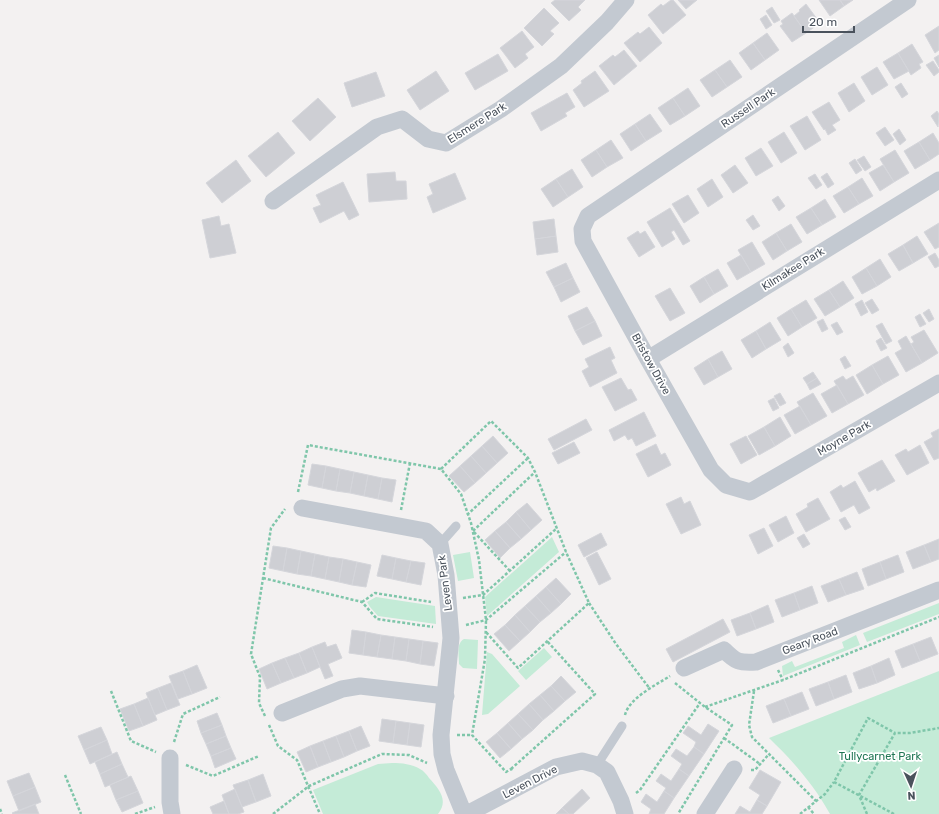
<svg xmlns="http://www.w3.org/2000/svg" width="939" height="814" viewBox="0 0 939 814" font-family="Rubik,sans-serif">
<style>
.green{fill:#c4ebd7}
.building{fill:#cecfd4;stroke:#d5d6db}
.lines{fill:none;stroke-linecap:round;stroke-linejoin:round}
.path{stroke:#7fc6aa;stroke-width:2.5;stroke-dasharray:3 2;stroke-linecap:butt}
.lane{stroke:#c3c9d1;stroke-width:9}
.street{stroke:#c3c9d1;stroke-width:17}
.labels{text-anchor:middle;dominant-baseline:central;stroke-width:3.5;stroke-linejoin:round;paint-order:stroke}
.street-label{font-size:11px;fill:#4a525c;stroke:#fff}
.park-label{font-size:11px;fill:#217755;stroke:#fff}
</style>
<rect width="100%" height="100%" fill="#f3f1f1"/>
<path class="green" d="M552 537 559 552 487 616 485 597Z
M470 552 474 578 458 581 453 555Z
M376 597 435 606 436 624 378 616 370 607 367 602Z
M939 603V614L867 642 863 633Z
M856 635 860 645 783 676 782 666 792 661 795 667 844 648 842 642Z
M464 639 478 640 477 669 463 668 459 664C459 656 456 643 464 639Z
M544 648 552 657 526 680 518 671Z
M487 652 492 654 520 686 488 714 482 715Z
M939 671V814H830C814 785 793 761 769 738Z
M392 763C402 763 412 764 420 769 424 771 427 775 429 778 439 789 449 800 438 814H323L313 790 378 764Z"/>
<path class="building" d="M555 0H585L578 7 581 10 569 21 551 3Z
M671 0H673L686 15 663 34 648 15 661 4 663 6Z
M678 0H697L686 9Z
M819 0H840L844 6 830 16Z
M840 0H853L844 6Z
M806 4 820 23 806 33 794 16 800 11 799 10Z
M772 7 780 20 774 23 766 11Z
M544 8 559 23 550 31 554 34 542 46 524 28Z
M792 13 806 33 792 42 780 26 783 24 781 21Z
M766 15 772 25 766 29 760 19Z
M939 26V50L935 53 925 35Z
M649 27 662 43 640 62 624 43 638 32 640 34Z
M522 31 534 47 525 54 528 58 515 68 500 48Z
M767 33 779 50 765 60 753 43Z
M753 43 765 60 751 70 739 53Z
M912 44 923 62 919 64 921 68 911 75 898 53Z
M624 50 637 66 614 85 599 66 613 55 615 57Z
M898 53 909 71 894 79 883 62Z
M498 54 508 71 475 90 465 73Z
M939 55V67L934 58Z
M730 60 742 77 727 87 715 70Z
M933 61 939 70V72L934 76 926 65Z
M877 67 888 85 872 95 861 77Z
M715 70 727 87 712 97 700 80Z
M436 71 449 91 420 110 407 90Z
M595 71 609 91 584 107 573 90 582 83 581 81Z
M376 72 385 96 352 107 344 83Z
M854 83 865 101 849 112 838 93Z
M901 83 908 94 902 98 895 87Z
M688 88 700 106 685 116 673 98Z
M567 93 575 107 565 113 567 116 541 131 531 113Z
M318 98 336 117 310 141 292 121Z
M673 98 685 116 670 125 658 108Z
M829 102 840 120 832 125 836 130 828 135 825 129 824 130 812 112Z
M937 111 939 114 938 127 931 116Z
M650 114 662 131 646 141 635 124Z
M807 116 821 140 805 150 790 126Z
M635 124 646 141 631 151 620 134Z
M885 127 894 140 885 146 876 133Z
M899 129 906 140 900 145 893 134Z
M278 132 295 153 266 177 248 156Z
M784 132 797 153 781 163 768 142Z
M933 133 939 143V154L930 160 919 142Z
M611 140 623 158 607 167 596 150Z
M919 142 930 160 915 169 904 151Z
M761 148 773 166 756 176 745 158Z
M596 150 607 167 592 177 581 160Z
M895 150 909 173 894 182 880 159Z
M864 156 871 167 865 171 857 160Z
M855 159 862 170 856 174 849 163Z
M236 160 251 181 222 203 206 183Z
M735 165 748 183 733 193 721 175Z
M883 165 894 182 880 191 869 173Z
M572 169 583 187 568 197 556 179Z
M395 172 396 181H406L407 199 369 202 367 174Z
M455 173 466 199 433 213 427 197 433 194 429 184Z
M827 173 834 184 828 188 821 177Z
M815 174 822 185 816 189 808 178Z
M862 178 873 196 859 204 848 187Z
M556 179 568 197 553 207 541 189Z
M712 179 723 197 708 207 697 189Z
M343 182 359 215 349 220 344 211 320 223 313 208 321 205 316 195Z
M848 187 859 204 844 213 833 196Z
M688 195 699 213 684 223 672 204Z
M778 196 785 206 779 211 772 200Z
M825 199 836 217 822 225 811 208Z
M670 208 690 241 683 245 674 230 671 232 675 239 662 247 647 222Z
M811 208 822 225 807 234 796 217Z
M753 215 760 226 753 230 746 220Z
M219 216 221 226 229 224 236 253 210 258 202 220Z
M554 219 556 236 535 239 533 222Z
M939 223V247L935 249 924 232Z
M791 224 802 242 787 251 776 233Z
M638 231 640 234 645 231 655 247 639 257 627 238Z
M776 233 787 251 773 260 762 242Z
M556 236 558 252 537 255 535 239Z
M917 236 928 254 913 263 903 245Z
M752 242 765 264 751 272 738 250Z
M903 245 913 263 899 271 888 254Z
M935 253 939 260V266L935 268 928 257Z
M741 255 751 272 737 280 727 263Z
M880 259 891 277 877 286 866 268Z
M566 263 573 278 554 287 546 272Z
M866 268 877 286 862 294 852 277Z
M718 269 728 286 714 294 704 277Z
M704 277 714 294 700 303 690 286Z
M573 278 580 292 561 302 554 287Z
M843 281 854 298 840 307 829 290Z
M670 288 685 313 670 321 655 296Z
M829 290 840 307 825 316 814 299Z
M872 299 879 310 872 314 865 303Z
M806 300 817 318 802 327 791 309Z
M862 300 868 312 861 316 855 304Z
M587 307 595 321 575 331 568 316Z
M791 309 802 327 788 336 777 318Z
M929 309 934 319 929 322 923 313Z
M920 314 926 324 920 327 915 317Z
M823 319 828 329 822 332 817 322Z
M595 321 602 336 583 345 575 331Z
M770 322 781 340 766 349 756 331Z
M837 322 843 332 837 335 831 325Z
M882 323 892 341 886 344 876 326Z
M924 330 938 353 922 363 911 344 914 342 911 337Z
M756 331 766 349 752 358 741 340Z
M906 336 922 363 906 372 895 353 902 349 898 341Z
M881 338 887 348 881 351 876 341Z
M788 343 794 353 788 357 783 347Z
M610 347 615 358 611 360 617 373 590 387 582 371 589 367 585 359Z
M722 351 732 369 718 377 708 359Z
M845 356 851 366 845 369 840 359Z
M888 356 899 375 883 384 872 365Z
M708 359 718 377 704 385 694 368Z
M872 365 883 384 867 394 856 375Z
M813 372 817 378 807 384 803 378Z
M843 376 846 380 853 376 864 395 848 404 834 381Z
M621 378 628 390 631 389 637 400 615 411 602 387Z
M817 378 821 384 810 390 807 384Z
M837 385 848 404 832 413 821 394Z
M780 393 786 403 780 406 774 396Z
M813 393 827 416 811 425 797 402Z
M774 398 779 408 773 411 768 401Z
M800 406 811 425 795 434 784 415Z
M644 412 656 436 636 446 632 438 628 440 625 435 614 441 609 430Z
M780 417 791 436 775 446 764 427Z
M586 419 592 430 554 450 548 439Z
M764 427 775 446 759 455 748 436Z
M939 429V458L934 460 924 442 933 437 931 433Z
M493 436 508 453 497 463 482 446Z
M746 436 757 455 741 464 730 444Z
M574 442 580 453 558 464 552 453Z
M656 444 661 455 665 453 671 465 648 477 636 454Z
M920 445 929 463 907 475 895 455 906 449 908 452Z
M482 446 497 463 486 473 471 456Z
M471 456 486 473 475 483 460 466Z
M882 460 895 481 877 491 876 488 869 492 858 473Z
M312 464 326 466 322 488 308 485Z
M326 466 340 469 336 491 322 488Z
M460 466 475 483 464 492 449 476Z
M340 469 354 472 350 493 336 491Z
M354 472 368 475 364 496 350 493Z
M368 475 382 478 378 499 364 496Z
M382 478 396 480 392 502 378 499Z
M855 481 870 508 859 514 854 505 841 512 830 492 841 485 843 488Z
M681 497 684 504 690 501 701 525 681 534 666 504Z
M818 498 830 519 806 532 796 514 808 507 807 504Z
M527 503 542 520 531 530 516 512Z
M516 512 531 530 521 539 506 522Z
M786 516 794 533 778 542 769 525Z
M845 517 851 527 845 530 839 520Z
M506 522 521 539 510 548 495 531Z
M764 528 773 546 758 554 749 535Z
M495 531 510 548 500 558 485 540Z
M601 533 607 545 584 557 578 545Z
M804 534 810 544 803 548 797 538Z
M939 539V559L931 562 924 545Z
M924 545 931 562 913 569 906 552Z
M273 546 287 548 283 571 269 568Z
M287 548 301 551 297 574 283 571Z
M301 551 315 554 311 576 297 574Z
M597 552 611 579 599 585 586 558Z
M315 554 329 557 325 579 311 576Z
M382 555 396 558 392 579 377 576Z
M898 555 904 572 886 579 880 562Z
M329 557 343 559 339 582 325 579Z
M396 558 411 561 406 582 392 579Z
M343 559 357 562 352 585 339 582Z
M411 561 425 563 421 585 406 582Z
M357 562 371 565 366 587 352 585Z
M880 562 886 579 868 586 862 569Z
M857 572 864 589 846 595 839 579Z
M556 578 571 594 561 604 546 587Z
M839 579 846 595 828 602 821 586Z
M812 586 818 603 800 610 794 593Z
M546 587 561 604 551 613 536 596Z
M794 593 800 610 782 617 775 600Z
M536 596 551 613 540 622 525 606Z
M768 605 774 622 756 629 750 613Z
M525 606 540 622 530 632 515 615Z
M750 613 756 629 737 636 731 620Z
M515 615 530 632 520 641 505 625Z
M723 619 730 632 673 662 666 649Z
M505 625 520 641 509 651 494 634Z
M352 630 366 632 363 655 349 653Z
M366 632 381 635 377 657 363 655Z
M381 635 395 637 392 659 377 657Z
M395 637 409 639 406 661 392 659Z
M931 637 938 654 920 661 913 644Z
M409 639 423 641 420 664 406 661Z
M423 641 438 643 434 666 420 664Z
M325 642 327 647 336 644 342 658 328 664 333 676 325 679 312 647Z
M913 644 920 661 902 668 895 651Z
M312 647 320 667 307 673 299 653Z
M299 653 307 673 294 678 285 658Z
M285 658 294 678 281 683 272 663Z
M889 658 895 675 877 683 871 666Z
M272 663 281 683 267 689 259 669Z
M197 665 207 688 192 694 183 671Z
M871 666 877 683 859 689 853 673Z
M183 671 192 694 178 699 169 676Z
M846 675 852 692 834 699 828 682Z
M561 676 576 692 565 701 551 686Z
M828 682 834 699 816 706 809 689Z
M171 683 180 705 167 710 158 688Z
M551 686 565 701 554 711 540 695Z
M158 688 167 710 155 715 146 693Z
M802 692 809 709 791 716 784 699Z
M540 695 554 711 543 720 529 704Z
M148 698 157 720 143 726 134 704Z
M784 699 791 716 773 723 766 706Z
M134 704 143 726 129 731 120 709Z
M529 704 543 720 533 730 518 714Z
M217 713 222 725 201 733 197 721Z
M518 714 533 730 522 739 508 723Z
M382 719 396 721 393 743 379 741Z
M396 721 410 723 407 745 393 743Z
M410 723 424 725 421 747 407 745Z
M508 723 522 739 511 749 497 733Z
M708 724 719 731 704 754 694 747 696 742 683 733 688 726 701 735Z
M222 725 226 736 206 744 201 733Z
M361 726 370 746 357 751 349 731Z
M101 727 107 740 84 750 78 736Z
M349 731 357 751 344 757 336 736Z
M497 733 511 749 500 758 486 742Z
M226 736 231 748 211 756 206 744Z
M336 736 344 757 331 762 323 741Z
M107 740 112 754 90 764 84 750Z
M323 741 331 762 318 767 310 746Z
M310 746 318 767 306 772 297 752Z
M694 747 704 754 689 776 679 769 682 764 671 756 676 749 687 756Z
M231 748 236 759 215 768 211 756Z
M117 752 122 764 100 774 95 762Z
M122 764 128 777 105 787 100 774Z
M679 769 689 776 674 798 664 791 666 788 656 781 661 774 671 781Z
M760 770 781 782 767 806 757 800 760 795 749 788Z
M29 773 35 787 13 796 7 781Z
M263 774 271 796 256 802 248 780Z
M131 776 138 791 116 800 110 785Z
M248 780 256 802 242 807 233 785Z
M35 787 41 802 19 811 13 796Z
M235 789 244 812 238 814H229L222 795Z
M582 789 590 798 573 814H569L562 808Z
M138 791 143 803 122 812 116 800Z
M664 791 674 798 664 814H649L651 809 641 802 646 794 657 802Z
M757 800 767 806 762 814H735L740 806 750 812Z
M224 801 229 814H213L210 807Z
M35 804 39 814H13L12 813Z
M562 808 569 814H556Z"/>
<g class="lines">
<path class="path" d="M441 469 491 421 528 458 535 472 566 552 589 603 518 668 486 632
M298 492 308 445 441 469 461 494 471 523 479 560 486 620 485 659 472 735 506 772 511 769 512 771
M401 510 410 463
M467 515 528 458
M473 531 535 472
M474 532 510 571
M263 578 362 602 377 619 433 627
M463 598 483 595 557 528
M362 602 375 593 431 602
M589 603 616 644 650 689
M466 625 486 620 566 552
M778 670 783 680
M675 683 705 707 732 725 678 814
M111 691 131 741 156 752
M754 691 749 725 752 737 816 801
M705 707 783 680 939 617
M625 715C629 698 656 685 670 676
M265 716 259 703 260 677 251 654 271 528 285 509
M269 725 278 746 297 760 320 814
M457 735H472
M724 738 760 764
M174 742 183 714 220 697
M186 765 213 776 259 756
M511 769 595 694 547 641
M751 770H755L769 754
M65 775 81 814
M636 793 640 790 700 703
M808 807 814 814
M0 809 2 814
M135 814 155 807
M273 814 309 786 382 754 409 755 427 763
M800 814 825 794 834 782
M867 814 859 795 895 733H910L939 728
M894 814 834 782 868 718 895 733"/>
<path class="lane" d="M440 544 456 526
M597 765 622 726"/>
<path class="street" d="M908 0 588 216 582 229 583 241 648 359 711 470 726 485 750 492 939 383
M273 201 377 127 402 119 428 139 446 143 501 109 561 66 607 22 626 0
M648 359 939 180
M302 508 426 531 440 544 446 575 451 638 441 735 442 754 446 770 464 814
M684 668 724 650C736 662 739 663 756 662L939 590
M282 713 342 689 360 686 446 696
M170 758V802L172 814
M467 814 556 767 582 761 597 765 607 772 621 801 625 814
M705 814 734 769"/>
</g>
<g class="labels">
<g class="street-label">
<text transform="translate(748 108) rotate(-34)">Russell Park</text>
<text transform="translate(477 123) rotate(-32)">Elsmere Park</text>
<text transform="translate(793 269) rotate(-32)">Kilmakee Park</text>
<text transform="translate(651 364) rotate(61)">Bristow Drive</text>
<text transform="translate(844 438) rotate(-30)">Moyne Park</text>
<text transform="translate(445 583) rotate(-97)">Leven Park</text>
<text transform="translate(810 641) rotate(-21)">Geary Road</text>
<text transform="translate(530 782) rotate(-27)">Leven Drive</text>
</g>
<g class="park-label">
<text x="880" y="756">Tullycarnet Park</text>
</g>
</g>
<g transform="translate(911 786) rotate(177)" stroke="#ffffff" stroke-width="3" paint-order="stroke">
<path d="M0-3L7 15L0 10L-7 15Z" fill="#4a525c"/>
<text y="-6" font-size="11" font-weight="bold" text-anchor="middle" fill="#4a525c">N</text>
</g>
<path d="M803 26v6h51v-6" fill="none" stroke="#4a525c" stroke-width="2"/>
<text x="809" y="26" font-size="12" fill="#4a525c" stroke="#ffffff" stroke-width="3" paint-order="stroke">20 m</text>
</svg>
